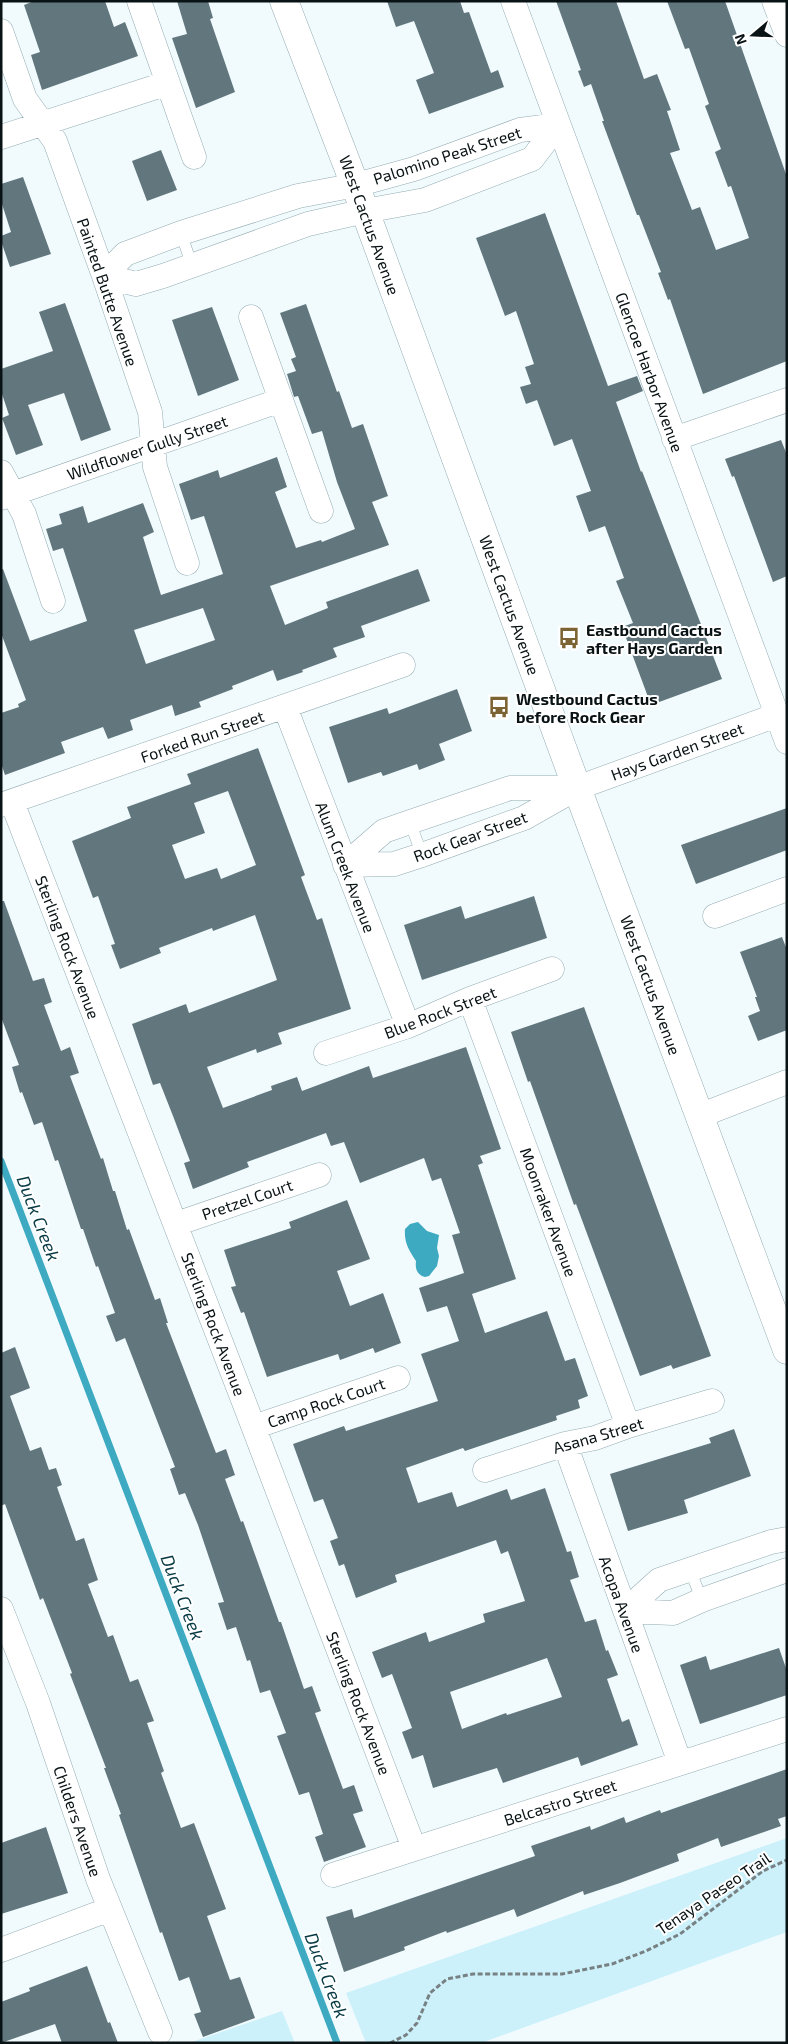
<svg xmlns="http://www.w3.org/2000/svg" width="788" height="2044" viewBox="0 0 788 2044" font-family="'Exo 2',sans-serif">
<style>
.green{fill:#cdf1fa}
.water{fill:#3daac2}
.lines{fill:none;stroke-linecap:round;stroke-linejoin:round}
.stream{stroke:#3daac2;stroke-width:7}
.building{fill:#61777d;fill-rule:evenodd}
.lane-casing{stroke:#94acb2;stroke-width:12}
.street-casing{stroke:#94acb2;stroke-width:25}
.secondary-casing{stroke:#94acb2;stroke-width:29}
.path{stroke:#778183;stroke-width:3;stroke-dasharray:5 2.5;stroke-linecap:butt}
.lane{stroke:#fff;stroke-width:11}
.street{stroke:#fff;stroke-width:24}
.secondary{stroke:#fff;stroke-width:28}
.labels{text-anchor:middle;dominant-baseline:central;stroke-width:4;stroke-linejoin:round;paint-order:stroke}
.street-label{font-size:16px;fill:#091214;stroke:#fff}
.poi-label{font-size:16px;font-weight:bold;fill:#091214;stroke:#fff;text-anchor:start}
.water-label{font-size:18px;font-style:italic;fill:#073a44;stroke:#fff}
</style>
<rect width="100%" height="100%" fill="#f1fbfe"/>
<path class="green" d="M787 1838V1932L481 2043H366L346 1993Z
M282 2011 295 2043H189Z"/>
<path class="water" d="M418 1222 427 1231 439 1235 437 1248 439 1256 437 1266 429 1276 425 1277C417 1275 415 1269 416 1261 409 1250 404 1243 405 1229L410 1224Z"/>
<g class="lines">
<path class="stream" d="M1 1161 337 2043"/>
</g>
<path class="building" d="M34 1H105L114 27 125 22 138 56 42 90 31 55 40 52 24 5Z
M177 1H208L213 18 210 19 235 92 196 108 172 38 187 34Z
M387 1H460L464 13 469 12 491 73 498 70 504 87 429 114 416 80 434 73 414 21 396 27Z
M556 1H616L644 79 657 74 671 110 667 111 680 150 670 153 692 210 700 207 716 250 749 238 731 186 728 187 715 152 721 149 705 106 709 104 689 48 685 49 667 1H725L787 177V361L703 394 670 299 668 300 658 273 661 272 639 215H637L602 121H604L591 84 584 87 578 71 581 70Z
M161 150 177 190 147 201 132 161Z
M23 177 51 254 10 267 1 241V236L11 232 1 201V184Z
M545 213 608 386 637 376 643 391 616 402 641 472 642 471 722 679 651 705 622 627 633 623 616 581 624 578 605 526 589 532 576 496 591 491 572 439 554 446 537 400 526 404 520 387 531 384 525 367 534 364 516 311 505 316 476 238Z
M65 303 111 430 81 441 64 393 28 405 43 445 16 455 2 418 9 415 1 391V369L53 351 39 312Z
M306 304 337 392 339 391 352 428 363 424 388 496 372 502 389 545 270 586 285 625 328 608 326 602 418 569 430 601 361 626 365 637 333 648 337 657 302 670 303 672 277 681 273 670 232 686 233 689 199 702 201 707 175 716 172 705 130 720 133 730 108 739 103 727 61 742 65 753 5 775 1 763V713L19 707 18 704 26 700 1 633V569H3L30 641 87 621 63 548 53 551 46 529 62 524 59 514 83 506 88 523 143 503 154 532 143 537 161 595 223 574 204 516 191 520 179 484 218 470 220 478 277 457 287 487 275 492 296 548 321 540 322 542 355 529 337 482 322 431 312 434 298 396 294 397 287 374 296 371 291 359 296 357 280 313ZM203 608 215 640 146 664 134 630Z
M212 307 239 380 198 396 172 320Z
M781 440 787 455V576L773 582 734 476 732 477 725 459Z
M457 689 472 731 439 744 445 760 419 770 417 764 383 776 381 772 348 783 329 727 387 708 389 714Z
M258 748 305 875 301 877 317 920 322 918 351 1009 278 1033 282 1044 257 1053 256 1049 207 1067 223 1108 272 1090 271 1086 297 1077 302 1091 369 1066 373 1078 466 1047 501 1149 480 1156 483 1163 478 1165 516 1279 472 1294 485 1333 547 1311 565 1361 575 1358 588 1396 578 1400 580 1408 556 1416 557 1420 465 1451 463 1448 406 1468 418 1503 452 1492 457 1507 507 1489 511 1500 545 1488 567 1552 571 1551 579 1577 570 1580 585 1622 596 1619 606 1651 608 1650 618 1675 607 1679 622 1722 629 1719 638 1745 581 1766 578 1757 503 1783 497 1768 433 1788 423 1755 412 1759 402 1732 412 1728 392 1674 382 1678 372 1652 426 1632 429 1642 485 1622 483 1614 525 1601 508 1551 501 1554 496 1540 395 1575 397 1582 356 1598 344 1564 339 1566 330 1541 338 1538 323 1499 314 1502 293 1444 344 1426 346 1431 438 1401 421 1354 459 1341 447 1306 427 1312 419 1288 464 1273 452 1235 460 1233 441 1178 432 1181 424 1158 360 1183 344 1142 331 1146 326 1133 247 1162 249 1167 193 1189 184 1163 190 1161 173 1116 160 1083 153 1085 132 1024 186 1004 189 1013 277 980 255 915 213 931 212 928 159 948 161 953 120 969 111 945 115 944 98 896 93 898 72 841 131 818 127 807 191 784 187 774ZM228 791 256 865 221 879 217 868 185 879 172 845 205 833 194 803ZM547 1658 562 1697 507 1715 506 1713 462 1729 450 1692Z
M787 808V850L696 884 681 845Z
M534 896 547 938 422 980 404 925 461 906 465 919Z
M1 901H4L33 981 44 978 52 1002 44 1005 61 1051 70 1047 79 1073 70 1076 101 1159 103 1158 113 1191H115L127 1230 129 1229 155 1300 160 1298 168 1323H166L216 1453 226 1449 235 1475 225 1479 241 1522 243 1521 279 1622H281L304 1689 312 1686 321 1711 315 1713 343 1789 354 1785 363 1811 353 1814 366 1847 324 1862 315 1837 323 1834 309 1792 299 1795 277 1736 286 1733 270 1690 260 1693 250 1660 247 1661 236 1627 227 1630 218 1603 224 1602 198 1525 185 1493 179 1495 170 1469 175 1467 125 1338 116 1342 106 1316 115 1313 98 1266 96 1267 83 1229H81L58 1160 55 1161 42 1122 34 1125 22 1092 20 1093 12 1067 19 1065 1 1017Z
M782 937 787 950V1030L758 1041 748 1016 760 1011 755 997H757L740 952Z
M584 1007 711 1356 673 1369 671 1365 640 1376 576 1204 574 1205 530 1081 528 1082 511 1032Z
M347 1200 370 1259 337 1271 350 1306 383 1293 401 1343 375 1353 373 1348 340 1360 338 1354 267 1377 244 1312 241 1313 231 1287 236 1286 224 1250 291 1228 289 1222Z
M15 1347 30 1388 10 1396 30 1451 41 1447 49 1470 56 1468 62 1485 57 1487 76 1541 84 1538 98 1580 88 1584 108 1637 113 1635 130 1682 138 1679 154 1721 147 1723 164 1771 161 1773 181 1828 194 1823 226 1909 207 1916 230 1980 240 1977 255 2018 203 2037 194 2014 201 2012 189 1977 179 1981 162 1932 160 1933 119 1815 121 1814 104 1768H106L70 1674 72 1673 43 1598 40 1600 5 1504 1 1506V1353Z
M734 1429 751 1476 684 1500 688 1513 628 1531 610 1474 711 1443 709 1438Z
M779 1648 787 1671V1695L700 1724 680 1665 706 1656 710 1670Z
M787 1769V1816L778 1819 781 1826 721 1847 718 1838 677 1854 679 1861 620 1883 584 1895 583 1891 517 1917 514 1909 447 1933 446 1931 404 1947 405 1950 344 1972 326 1917 352 1909 354 1918 535 1856 531 1846 590 1826 591 1830 624 1817 626 1823 660 1810 661 1813Z
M46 1827 68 1893 1 1914V1843Z
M87 1966 108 2023 110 2022 118 2043H62L55 2024 1 2043V2002L30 1991 29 1988Z"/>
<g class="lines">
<g class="lane-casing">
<path id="lane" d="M181 233 192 266
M410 822 422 855
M690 1570 702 1600"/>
</g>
<g class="street-casing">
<path id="street" d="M139 1 194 157
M513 1 787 742
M774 1 787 35
M1 31 25 99 55 141 104 276 150 412 155 467 187 563
M1 137 168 83
M104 276 136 284 163 276 308 224 365 211 425 200 532 159 558 125
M104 276 125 254 181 233 298 196 356 185 414 169 520 130 558 125
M251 317 321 511
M674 439 787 400
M1 472 24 514 53 601
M1 498 281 400
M285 707 408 1026
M12 802 247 1410 414 1848
M1 805 403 665
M345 865 394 864 422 855 524 818 577 788 777 715
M345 865 384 831 410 822 510 788H575
M715 916 787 889
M470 999 628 1426
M326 1053 408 1026 470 999 552 969
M699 1116 787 1082
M176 1224 319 1175
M254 1427 398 1378
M565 1444 680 1763
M485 1470 565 1444 595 1438 628 1426 712 1401
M1 1609 38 1703 98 1879 160 2032
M625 1611 659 1580 771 1542 787 1539
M625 1611 673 1613 702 1600 787 1570
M333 1875 787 1729
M1 1950 110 1909"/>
</g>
<g class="secondary-casing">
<path id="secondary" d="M284 1 365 211 577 788 787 1350"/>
</g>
<path class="path" d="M390 2043 406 2035 417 2023 430 1993 447 1979 473 1974H562L612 1964 646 1951 680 1934 763 1871 787 1860"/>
<use href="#lane" class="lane"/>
<use href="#street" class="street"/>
<use href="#secondary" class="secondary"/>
</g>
<defs>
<g id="bus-bare" transform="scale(1.725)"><path d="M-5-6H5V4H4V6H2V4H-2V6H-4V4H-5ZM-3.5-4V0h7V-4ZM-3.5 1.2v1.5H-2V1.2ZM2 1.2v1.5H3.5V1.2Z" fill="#7c6334" stroke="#fff" stroke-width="2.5" paint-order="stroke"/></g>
</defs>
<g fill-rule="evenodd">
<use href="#bus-bare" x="569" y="638"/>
<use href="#bus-bare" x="499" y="707"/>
</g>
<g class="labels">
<g class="street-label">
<text transform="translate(447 155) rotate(-18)">Palomino Peak Street</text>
<text transform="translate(370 225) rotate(70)">West Cactus Avenue</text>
<text transform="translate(108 292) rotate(71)">Painted Butte Avenue</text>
<text transform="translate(650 372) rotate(70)">Glencoe Harbor Avenue</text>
<text transform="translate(147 447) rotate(-19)">Wildflower Gully Street</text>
<text transform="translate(510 605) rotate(70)">West Cactus Avenue</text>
<text transform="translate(202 736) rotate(-19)">Forked Run Street</text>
<text transform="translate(677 751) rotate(-20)">Hays Garden Street</text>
<text transform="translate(470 836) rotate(-20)">Rock Gear Street</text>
<text transform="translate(346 867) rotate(69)">Alum Creek Avenue</text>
<text transform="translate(68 947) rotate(69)">Sterling Rock Avenue</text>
<text transform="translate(651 985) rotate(70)">West Cactus Avenue</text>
<text transform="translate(440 1012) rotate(-21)">Blue Rock Street</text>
<text transform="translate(247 1199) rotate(-19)">Pretzel Court</text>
<text transform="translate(549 1212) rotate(70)">Moonraker Avenue</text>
<text transform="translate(214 1324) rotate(69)">Sterling Rock Avenue</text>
<text transform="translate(326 1402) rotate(-19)">Camp Rock Court</text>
<text transform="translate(598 1435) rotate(-16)">Asana Street</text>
<text transform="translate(622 1604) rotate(70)">Acopa Avenue</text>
<text transform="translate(359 1703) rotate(69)">Sterling Rock Avenue</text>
<text transform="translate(560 1802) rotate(-18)">Belcastro Street</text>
<text transform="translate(78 1821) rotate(71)">Childers Avenue</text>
<text transform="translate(713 1893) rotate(-34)">Tenaya Paseo Trail</text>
</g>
<g class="poi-label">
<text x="586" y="629">Eastbound Cactus<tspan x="586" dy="18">after Hays Garden</tspan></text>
<text x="516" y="698">Westbound Cactus<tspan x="516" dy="18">before Rock Gear</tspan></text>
</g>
<g class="water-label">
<text transform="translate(39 1218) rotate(69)">Duck Creek</text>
<text transform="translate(183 1597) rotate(69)">Duck Creek</text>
<text transform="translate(327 1975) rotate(69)">Duck Creek</text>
</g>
</g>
<rect width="788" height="2044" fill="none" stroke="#091214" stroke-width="5"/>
<g transform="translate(753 35) rotate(251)" stroke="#ffffff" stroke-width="4" paint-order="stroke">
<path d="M0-4L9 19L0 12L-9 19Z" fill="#091214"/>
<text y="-8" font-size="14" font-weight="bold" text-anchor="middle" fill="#091214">N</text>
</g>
</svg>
